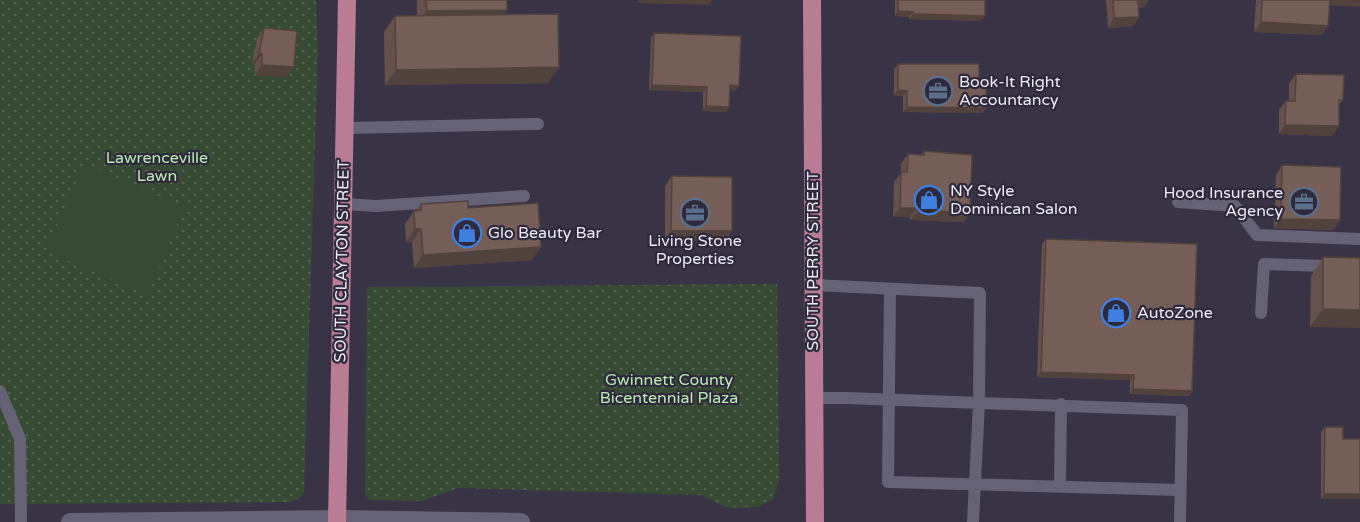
<svg xmlns="http://www.w3.org/2000/svg" width="1360" height="522" viewBox="0 0 1360 522" font-family="'Varela Round',sans-serif">
<style>
.park{fill:url(#park-dots)}
.pitch{fill:#374a33}
.lines{fill:none;stroke-linecap:round;stroke-linejoin:round}
.lane{stroke:#666276;stroke-width:12}
.secondary{stroke:#666276;stroke-width:18}
.primary{stroke:#b87c93;stroke-width:18}
.wall{fill:#65514b}
.shaded-wall{fill:#52423d}
.building{fill:#755e57;stroke:#52423d;stroke-width:1.5}
.labels{text-anchor:middle;dominant-baseline:central;stroke-width:4.5;stroke-linejoin:round;paint-order:stroke}
.poi-label{font-size:16px;fill:#eae8f3;stroke:#2e2a3c;text-anchor:start}
.park-label{font-size:16px;fill:#bae8b1;stroke:#2e2a3c}
.street-label{font-size:16px;fill:#eae8f3;stroke:#2e2a3c}
</style>
<defs>
<pattern id="park-dots" width="8" height="8" patternUnits="userSpaceOnUse" patternTransform="scale(1.5)"><rect width="8" height="8" fill="#374a33"/><path d="M2 2h.1M6 6h.1" fill="none" stroke="#546451" stroke-width="1.8" stroke-linecap="round"/></pattern>
</defs>
<rect width="100%" height="100%" fill="#383446"/>
<path class="park" d="M0 0H316L318 48 304 492 299 499 290 502 0 504Z
M777 284 779 480 773 499 757 507 728 508 700 495 458 488 422 501 369 500 365 493 367 287Z"/>
<path class="pitch" d="M84 164 185 207 147 295 46 251Z"/>
<g class="lines">
<path class="lane" d="M345 128 538 124
M1178 202 1235 206 1257 235 1360 239
M344 204 376 206 524 196
M814 285 980 293 979 403 1182 410 1180 522
M890 290 888 482 1180 490
M1261 313 1264 264 1360 267
M0 391 20 439 21 522
M815 398H847L979 403 973 522
M1060 486 1061 404"/>
<path class="secondary" d="M70 522 337 519 521 522"/>
<path class="primary" d="M812 0 815 522
M337 522 347 0"/>
</g>
<path class="wall" d="M417 0H507L503 15 559 67 548 83 385 85 384 32 395 16H417Z
M895 0H985L981 21 909 19V17L895 16Z
M1106 0H1149L1144 7 1139 8V17L1133 26 1108 28Z
M1256 0H1360L1329 6 1322 35 1254 32Z
M264 28 287 77 255 75V64H252L257 38Z
M654 33 735 91 730 90 729 107 726 112 703 111V92L649 90 651 38Z
M898 64 979 82 986 108 982 113 903 112V96L894 95V69Z
M1296 74 1343 100 1339 105V126L1332 136 1279 134V110L1286 101H1289V83Z
M924 151 970 212 964 222 910 220V217H893L894 182 901 173V164L908 154 921 155Z
M1282 165 1340 220 1333 230 1274 228 1276 175Z
M672 176 725 241 665 240V186Z
M421 204 468 208 532 260 414 268 412 242H406L405 224 414 211H416Z
M1046 239 1192 391 1189 396 1130 394V380L1037 377 1042 244Z
M1323 257 1360 258 1310 327 1311 276Z
M1325 427 1343 439H1360V499H1321V432Z"/>
<path class="shaded-wall" d="M639 0H712L709 5 637 3Z
M1137 0H1149L1144 7 1131 9Z
M1327 0H1360V7L1323 5Z
M507 10 498 23 417 24 427 11Z
M898 11 913 12 909 17 895 16Z
M913 14 985 16 981 21 909 19Z
M1139 17 1133 26 1108 28 1114 18Z
M1261 22 1328 26 1322 35 1254 32Z
M259 54H262L255 64H252Z
M262 65 294 67 287 77 255 75Z
M559 67 548 83 385 85 396 70Z
M652 85 707 87 703 92 649 90Z
M730 85 739 86 735 91 726 90Z
M898 90 907 91 903 96 894 95Z
M706 106 729 107 726 112 703 111Z
M907 107 986 108 982 113 903 112Z
M1285 125 1339 126 1332 136 1279 134Z
M900 208H917L910 217H893Z
M917 211 970 212 964 222 910 220Z
M1281 219 1340 220 1333 230 1274 228Z
M415 229H421L412 242H406Z
M671 231H732L725 241 665 240Z
M541 247 532 260 414 268 423 255Z
M1323 309 1360 310V328L1310 327Z
M1041 372 1134 375 1130 380 1037 377Z
M1133 389 1192 391 1189 396 1130 394Z
M1324 494H1360V499H1321Z"/>
<path class="building" d="M426 0H507V10L427 11Z
M898 0H985V16L913 14V12L898 11Z
M1113 0H1138L1139 17 1114 18Z
M1262 0H1330L1328 26 1261 22Z
M558 14 559 67 396 70 395 16Z
M264 28 297 31 294 67 262 65V54H259Z
M654 33 741 36 739 86 730 85 729 107 706 106 707 87 652 85Z
M898 64H979V82H986V108L907 107V91L898 90Z
M1296 74 1344 75 1343 100H1339V126L1285 125 1286 101H1295Z
M924 151 972 155 970 212 917 211V208H900L901 172H907L908 154 924 155Z
M1282 165 1341 167 1340 220 1281 219Z
M672 176 732 177V231H671Z
M468 201V208L538 203 541 247 423 255 421 229H415L414 211 421 210V204Z
M1046 239 1197 244 1192 391 1133 389 1134 375 1041 372Z
M1323 257 1360 258V310L1323 309Z
M1325 427H1343V439H1360V494H1324Z"/>
<defs>
<g id="office-ring" transform="scale(1.5)"><circle r="9.5" fill="#2e2a3c" stroke="#5c6f8a" stroke-width="1.5"/><path d="M-6-3h4V-5.5h4V-3h4V5H-6ZM-1-4.5V-3h2v-1.5ZM-6 0V1H6V0Z" fill="#5c6f8a"/></g>
<g id="shop-ring" transform="scale(1.5)"><circle r="9.5" fill="#2e2a3c" stroke="#3f7fe0" stroke-width="1.5"/><path d="M-5-2.5h2.3a2.7 3.5 0 0 1 5.4 0H5L5.5 6h-11ZM-1.5-2.5h3a1.5 2.3 0 0 0-3 0Z" fill="#3f7fe0"/></g>
</defs>
<g fill-rule="evenodd">
<use href="#office-ring" x="938" y="91"/>
<use href="#shop-ring" x="929" y="200"/>
<use href="#office-ring" x="1304" y="202"/>
<use href="#office-ring" x="695" y="213"/>
<use href="#shop-ring" x="467" y="233"/>
<use href="#shop-ring" x="1116" y="313"/>
</g>
<g class="labels">
<g class="poi-label">
<text x="959" y="82">Book-It Right<tspan x="959" dy="18">Accountancy</tspan></text>
<text x="950" y="191">NY Style<tspan x="950" dy="18">Dominican Salon</tspan></text>
<text x="1283" y="193" text-anchor="end">Hood Insurance<tspan x="1283" dy="18">Agency</tspan></text>
<text x="488" y="233">Glo Beauty Bar</text>
<text x="695" y="241" text-anchor="middle">Living Stone<tspan x="695" dy="18">Properties</tspan></text>
<text x="1137" y="313">AutoZone</text>
</g>
<g class="park-label">
<text x="157" y="158">Lawrenceville<tspan x="157" dy="18">Lawn</tspan></text>
<text x="669" y="380">Gwinnett County<tspan x="669" dy="18">Bicentennial Plaza</tspan></text>
</g>
<g class="street-label">
<text transform="translate(342 261) rotate(-89)">SOUTH CLAYTON STREET</text>
<text transform="translate(813 261) rotate(-90)">SOUTH PERRY STREET</text>
</g>
</g>
</svg>
